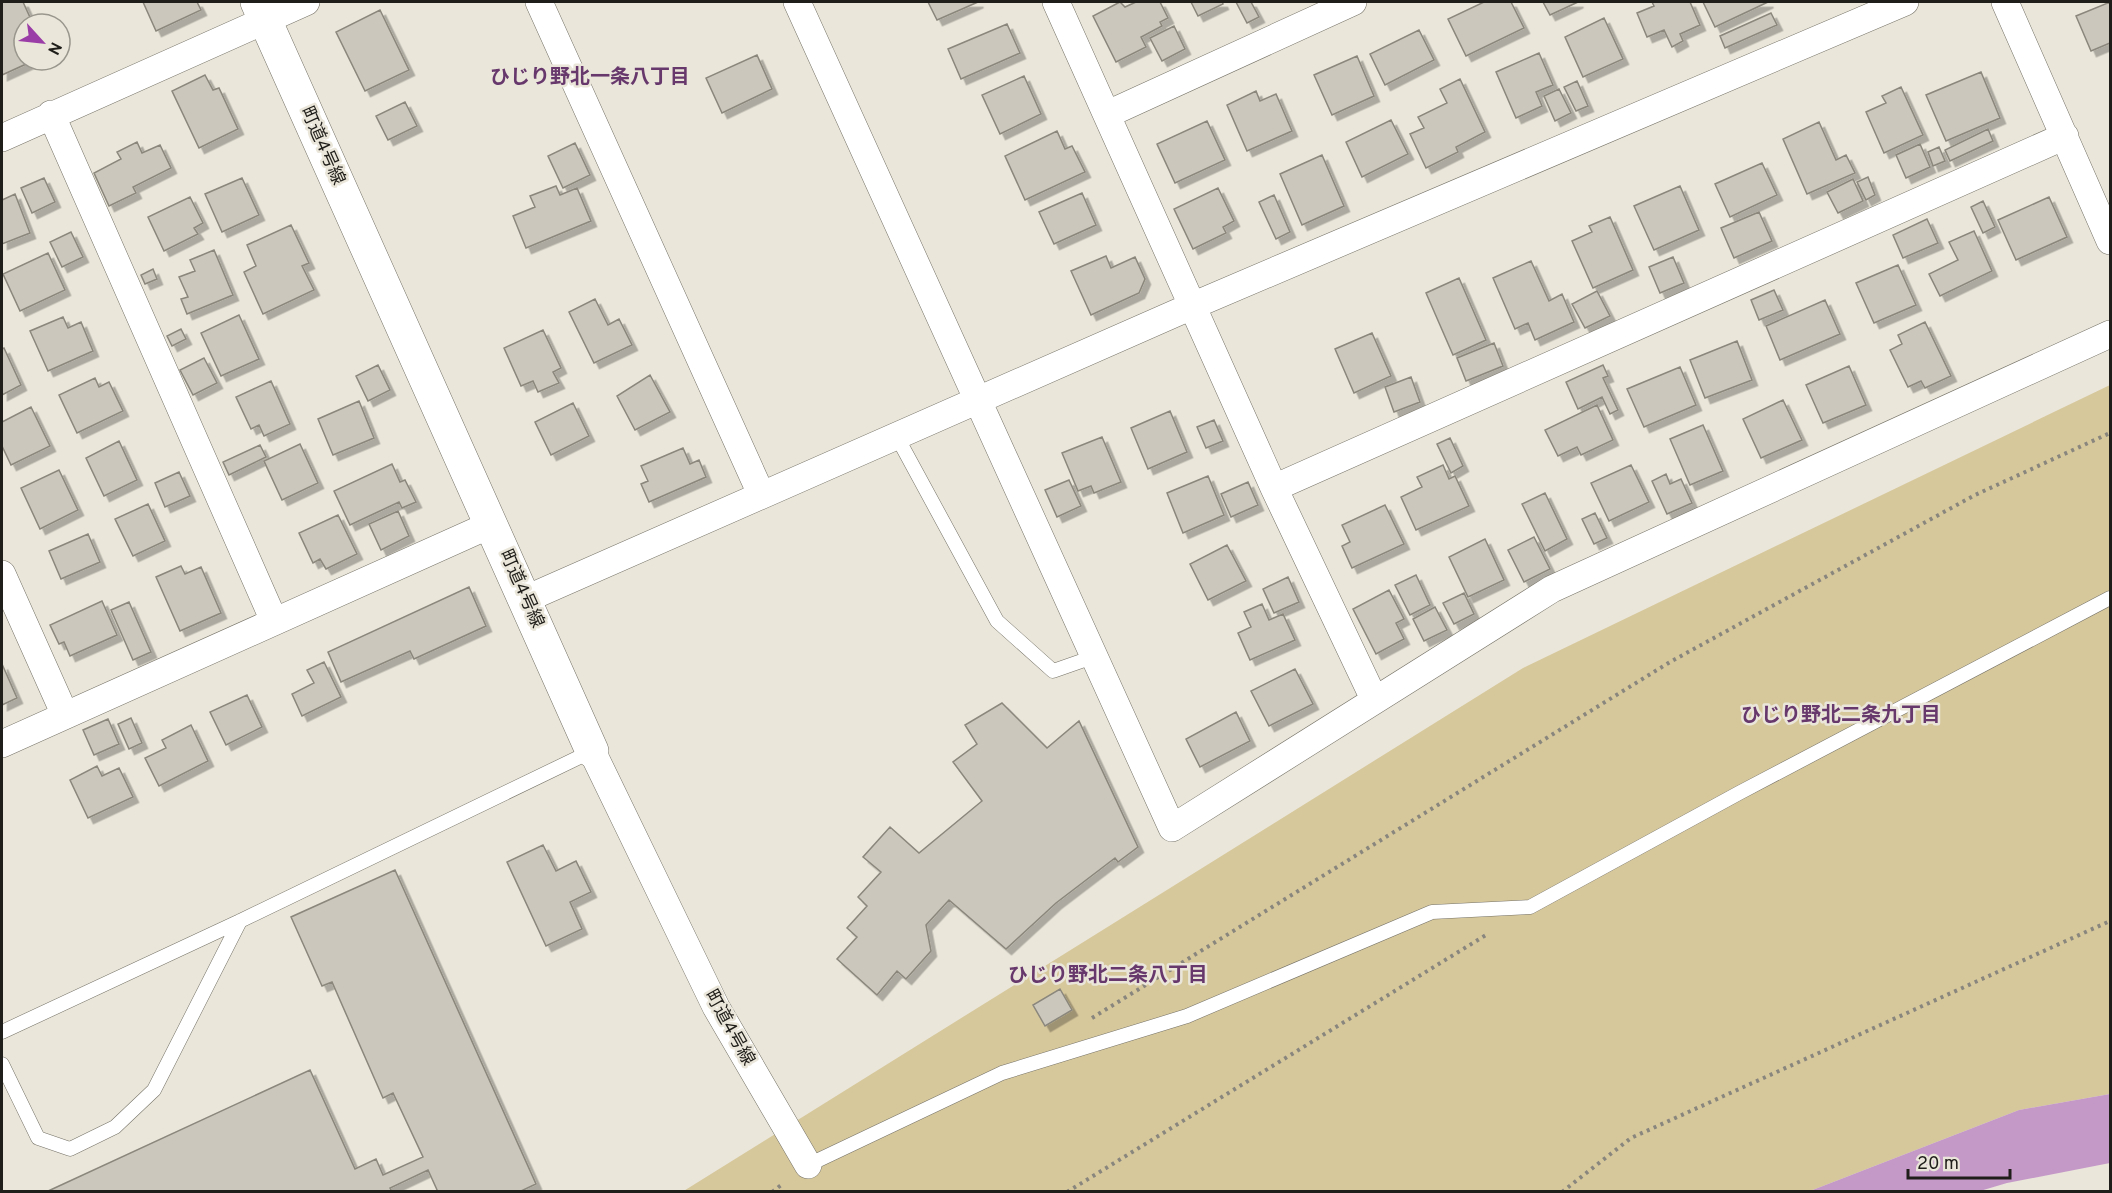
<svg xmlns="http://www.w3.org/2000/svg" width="2112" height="1193" viewBox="0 0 2112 1193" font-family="Overpass,'Noto Sans JP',sans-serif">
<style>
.green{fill:#d7c89c}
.water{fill:#c499c8}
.building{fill:#cbc7bc;stroke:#8b877d;stroke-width:1.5;filter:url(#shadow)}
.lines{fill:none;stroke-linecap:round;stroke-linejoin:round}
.lane-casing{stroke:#757267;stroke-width:15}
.street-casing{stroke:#757267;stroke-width:28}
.secondary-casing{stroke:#757267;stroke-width:34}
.path{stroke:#89867e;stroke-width:4;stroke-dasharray:3 4.5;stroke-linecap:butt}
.lane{stroke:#fff;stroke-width:14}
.street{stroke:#fff;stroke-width:27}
.secondary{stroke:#fff;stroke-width:33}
.labels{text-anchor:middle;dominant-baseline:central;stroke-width:5;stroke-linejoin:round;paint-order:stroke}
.street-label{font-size:18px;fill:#201e1a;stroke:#eae6da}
.neighbourhood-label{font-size:20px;font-weight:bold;fill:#67386c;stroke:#eae6da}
</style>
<defs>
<filter id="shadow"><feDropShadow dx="5.5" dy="5.5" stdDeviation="0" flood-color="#0004"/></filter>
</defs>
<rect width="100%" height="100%" fill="#eae6da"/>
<path class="green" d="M2110 385V1094L2019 1110 1810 1191 682 1192 1523 668Z"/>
<path class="water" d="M2110 1094V1163L2007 1183 1980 1191H1810L2019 1110Z"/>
<path class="building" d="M2 2H23L33 24H24V60H35L2 75Z
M143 2H197L201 10 156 31Z
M928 2H978L937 20Z
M1120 2 1125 7 1136 2H1160L1168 18 1160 22 1162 26 1141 37 1146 47 1116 62 1093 16Z
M1191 2H1222L1223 4 1198 16Z
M1236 2H1251L1259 17 1247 23Z
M1484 2H1511L1524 28 1466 56 1448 19Z
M1543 2H1578L1550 15Z
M1652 2H1690L1700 25 1680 34 1683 41 1672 47 1664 30 1647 37 1637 13 1654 6Z
M1703 2H1768L1715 27Z
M2110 2V43L2091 51 2076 16Z
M380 10 409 70 365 91 336 32Z
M1771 13 1777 25 1725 48 1720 36Z
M1604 18 1623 59 1583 77 1565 37Z
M1007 24 1020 53 961 79 948 49Z
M1174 26 1185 49 1162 61 1150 38Z
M1419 30 1434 60 1385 85 1370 54Z
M1539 53 1553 85 1536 92 1542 106 1516 118 1496 72Z
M757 55 772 89 722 113 706 78Z
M1357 56 1374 96 1332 115 1314 75Z
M1981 72 2000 118 1946 141 1926 95Z
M205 75 213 90 219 88 238 129 199 148 172 91Z
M1024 76 1041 114 1000 134 982 95Z
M1460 79 1485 132 1456 147 1458 152 1426 168 1410 134 1424 128 1418 117 1447 103 1440 89Z
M1577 81 1588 106 1576 111 1564 87Z
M1901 87 1923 135 1884 153 1866 112 1886 103 1882 96Z
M1559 89 1571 113 1555 121 1544 96Z
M1256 91 1260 101 1276 94 1292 131 1247 151 1227 105Z
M405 102 417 126 388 140 376 116Z
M1391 120 1408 154 1362 177 1346 142Z
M1207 121 1225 160 1175 183 1157 144Z
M1819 122 1836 160 1846 155 1855 173 1807 194 1783 139Z
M1988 129 1993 141 1950 161 1945 150Z
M1057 131 1065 149 1072 146 1085 172 1025 200 1005 156Z
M137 142 142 153 160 145 171 168 133 187 136 193 109 206 94 173 121 159 117 152Z
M575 143 590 175 563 188 548 156Z
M1920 144 1930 167 1906 178 1896 155Z
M1939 147 1945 161 1933 166 1928 152Z
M1322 155 1344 206 1302 225 1280 174Z
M1762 163 1777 195 1730 217 1715 184Z
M1868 177 1875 195 1866 200 1857 182Z
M44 178 55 202 32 213 21 188Z
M242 178 259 215 222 232 205 194Z
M1853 179 1863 201 1838 213 1827 192Z
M556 186 560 195 577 188 591 221 526 248 513 216 535 207 530 196Z
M1680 186 1699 230 1654 250 1634 206Z
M1218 188 1234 221 1223 227 1226 233 1193 249 1174 209Z
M1082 193 1096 225 1054 244 1039 212Z
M15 194 30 233 2 244V200Z
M1274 195 1290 232 1276 239 1259 202Z
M190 197 203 223 194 228 198 234 164 251 148 217Z
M2049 197 2067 237 2016 260 1998 220Z
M1983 201 1995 227 1983 233 1971 207Z
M1759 212 1772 241 1734 258 1721 228Z
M1610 217 1633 270 1593 288 1572 241 1592 232 1589 226Z
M1927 219 1938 243 1903 258 1893 235Z
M291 225 309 263 302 266 314 290 263 314 244 272 256 266 247 245Z
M1974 231 1992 271 1940 296 1929 274 1958 260 1949 242Z
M71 232 83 257 62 267 50 242Z
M214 250 233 295 187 314 181 299 188 297 179 277 195 271 190 260Z
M48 253 65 290 20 311 3 274Z
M1106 256 1111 268 1135 257 1145 279 1139 293 1091 315 1071 271Z
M1673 257 1684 283 1660 293 1649 267Z
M1531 261 1549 301 1562 294 1574 322 1535 340 1528 323 1515 329 1493 278Z
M1898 265 1916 305 1874 323 1856 283Z
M153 269 157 279 145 284 141 275Z
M1459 278 1486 340 1453 355 1426 293Z
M1774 290 1783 310 1759 320 1751 300Z
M1597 291 1610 316 1585 328 1572 304Z
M595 299 608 325 619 319 632 345 594 363 569 312Z
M1825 300 1840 334 1780 360 1766 326Z
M239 315 259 359 221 376 201 333Z
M63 317 68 328 81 322 93 351 48 371 30 331Z
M1925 322 1951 376 1925 388 1921 381 1908 387 1890 350 1902 344 1898 335Z
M181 329 186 339 172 346 167 336Z
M543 330 561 368 553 372 559 383 538 392 533 381 521 386 504 348Z
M1372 333 1391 376 1354 393 1335 349Z
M1737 341 1752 380 1705 398 1690 360Z
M1494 343 1503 366 1466 381 1457 358Z
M4 348 21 385 2 395V349Z
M204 358 217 383 193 395 180 370Z
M378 365 390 390 368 401 356 376Z
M1603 365 1608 376 1603 378 1618 410 1610 414 1602 397 1578 409 1566 382Z
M1849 366 1866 405 1823 423 1806 385Z
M1680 367 1696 405 1644 427 1627 389Z
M650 375 670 412 635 430 617 396Z
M1411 377 1420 402 1394 412 1385 387Z
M95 378 99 387 109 382 123 411 77 433 59 395Z
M271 381 290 424 264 436 259 425 251 429 236 397Z
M1783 400 1802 440 1761 458 1743 419Z
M359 401 374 438 333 455 318 419Z
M573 403 589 436 551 455 535 422Z
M1597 405 1613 440 1581 455 1577 447 1558 456 1545 430Z
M31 407 50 446 11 465 2 446V422Z
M1170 411 1187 452 1148 469 1131 428Z
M1214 420 1223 441 1206 448 1197 427Z
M1703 425 1723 471 1690 485 1670 439Z
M1102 437 1121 482 1094 493 1091 486 1078 491 1062 453Z
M1450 438 1463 466 1451 473 1437 444Z
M119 441 137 480 104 496 86 458Z
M300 444 318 483 282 500 264 461Z
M260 445 266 457 229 475 223 462Z
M683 448 690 464 699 460 706 477 649 502 641 484 648 481 641 466Z
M392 464 400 482 405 480 416 502 402 508 399 502 350 525 334 491Z
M1443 465 1449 479 1455 476 1469 506 1416 530 1401 497 1422 487 1417 477Z
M1631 465 1649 502 1609 521 1591 483Z
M59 470 78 510 40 529 21 488Z
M179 472 190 496 165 507 155 483Z
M1666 474 1670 484 1681 479 1692 503 1667 514 1652 481Z
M1208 476 1224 515 1183 533 1167 493Z
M1069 480 1081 506 1057 517 1045 490Z
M1248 482 1258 505 1231 517 1221 494Z
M1545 493 1567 539 1545 551 1522 504Z
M148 504 165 541 133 556 115 519Z
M1385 505 1404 544 1352 568 1342 546 1350 542 1342 525Z
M398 511 409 536 381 550 369 524Z
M1595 513 1607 538 1594 544 1582 519Z
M338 515 357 554 326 569 320 559 313 563 299 533Z
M88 534 100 562 61 579 49 551Z
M1534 537 1550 569 1524 582 1508 550Z
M1485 539 1504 580 1468 597 1449 557Z
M1227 545 1246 581 1208 600 1190 564Z
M181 566 185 574 201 567 221 613 180 631 156 577Z
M1416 575 1430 605 1410 615 1395 585Z
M1288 577 1299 602 1274 613 1263 589Z
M469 587 486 626 414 659 410 651 341 682 328 652Z
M1389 590 1404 619 1396 623 1404 639 1376 654 1353 609Z
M1464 593 1474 614 1454 624 1443 603Z
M102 601 117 635 70 656 64 642 59 644 50 625Z
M129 602 151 652 133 660 111 610Z
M1262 604 1269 620 1283 614 1295 640 1250 660 1238 633 1251 627 1244 612Z
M1435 607 1447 630 1424 641 1413 619Z
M324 662 341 697 302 716 292 694 314 683 307 670Z
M2 664 17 698 2 705Z
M1295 669 1313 704 1269 726 1251 691Z
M247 695 262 727 226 745 210 712Z
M1002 703 1047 748 1079 721 1138 847 1118 862 1115 858 1056 903 1006 949 949 900 926 925 931 951 906 979 897 971 877 995 837 959 857 937 847 928 867 906 858 897 881 872 863 857 890 827 919 853 982 801 953 762 977 744 965 725Z
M1236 712 1250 741 1200 767 1186 739Z
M131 718 142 743 129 749 118 724Z
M108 719 119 744 94 755 83 730Z
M191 725 208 761 159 786 145 758 166 748 162 740Z
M97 766 102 776 119 768 133 797 88 818 70 780Z
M543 845 556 871 576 861 591 892 570 902 582 929 546 946 507 862Z
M395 870 536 1184 519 1192H438L428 1170 390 1188 392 1192H46L310 1070 355 1169 376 1159 383 1175 423 1157 393 1093 383 1098 332 982 322 986 291 917Z
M1060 989 1072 1010 1045 1026 1033 1005Z"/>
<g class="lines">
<g class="lane-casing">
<path id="lane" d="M896 435 997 621 1053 671 1093 657
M2 1032 240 921 592 751
M2 1064 38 1138 70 1149 115 1127 154 1090 240 921
M808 1165 1002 1073 1187 1016 1432 912 1530 907 1739 793 2110 598"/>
</g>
<g class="street-casing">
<path id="street" d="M539 2 761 494
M797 2 1172 828 1552 589 2110 334
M1056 2 1274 488 1374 699
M2005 2 2110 241
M51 114 274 621
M1108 114 1353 2
M2 138 306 2
M1274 488 2065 136
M2 574 65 715
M526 599 1192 306 1905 2
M2 744 492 524
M592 751 716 1007 808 1165"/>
</g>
<g class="secondary-casing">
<path id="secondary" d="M257 2 592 751"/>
</g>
<path class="path" d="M1092 1018 1670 662 1975 495 2110 433
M772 1192 784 1183
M1067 1192 1486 935
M1562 1192 1631 1138 2110 921"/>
<use href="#lane" class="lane"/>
<use href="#street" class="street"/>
<use href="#secondary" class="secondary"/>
</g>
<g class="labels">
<g class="street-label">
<text transform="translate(322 146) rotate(66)">町道4号線</text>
<text transform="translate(521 589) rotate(66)">町道4号線</text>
<text transform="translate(729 1028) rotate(61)">町道4号線</text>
</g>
<g class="neighbourhood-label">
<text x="590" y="78">ひじり野北一条八丁目</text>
<text x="1841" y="716">ひじり野北二条九丁目</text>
<text x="1108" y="976">ひじり野北二条八丁目</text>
</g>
</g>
<rect width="2112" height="1193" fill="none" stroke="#201e1a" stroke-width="6"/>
<g transform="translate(42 42) rotate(117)"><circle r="28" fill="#eae6da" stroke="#99968d" stroke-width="1.5"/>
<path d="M0-4.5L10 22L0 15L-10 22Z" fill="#9b3da6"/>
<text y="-9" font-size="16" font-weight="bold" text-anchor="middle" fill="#201e1a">N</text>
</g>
<path d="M1908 1169v9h102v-9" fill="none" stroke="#201e1a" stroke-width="3"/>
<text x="1917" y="1169" font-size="18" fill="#201e1a" stroke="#eae6da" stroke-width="4.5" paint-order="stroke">20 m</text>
</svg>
